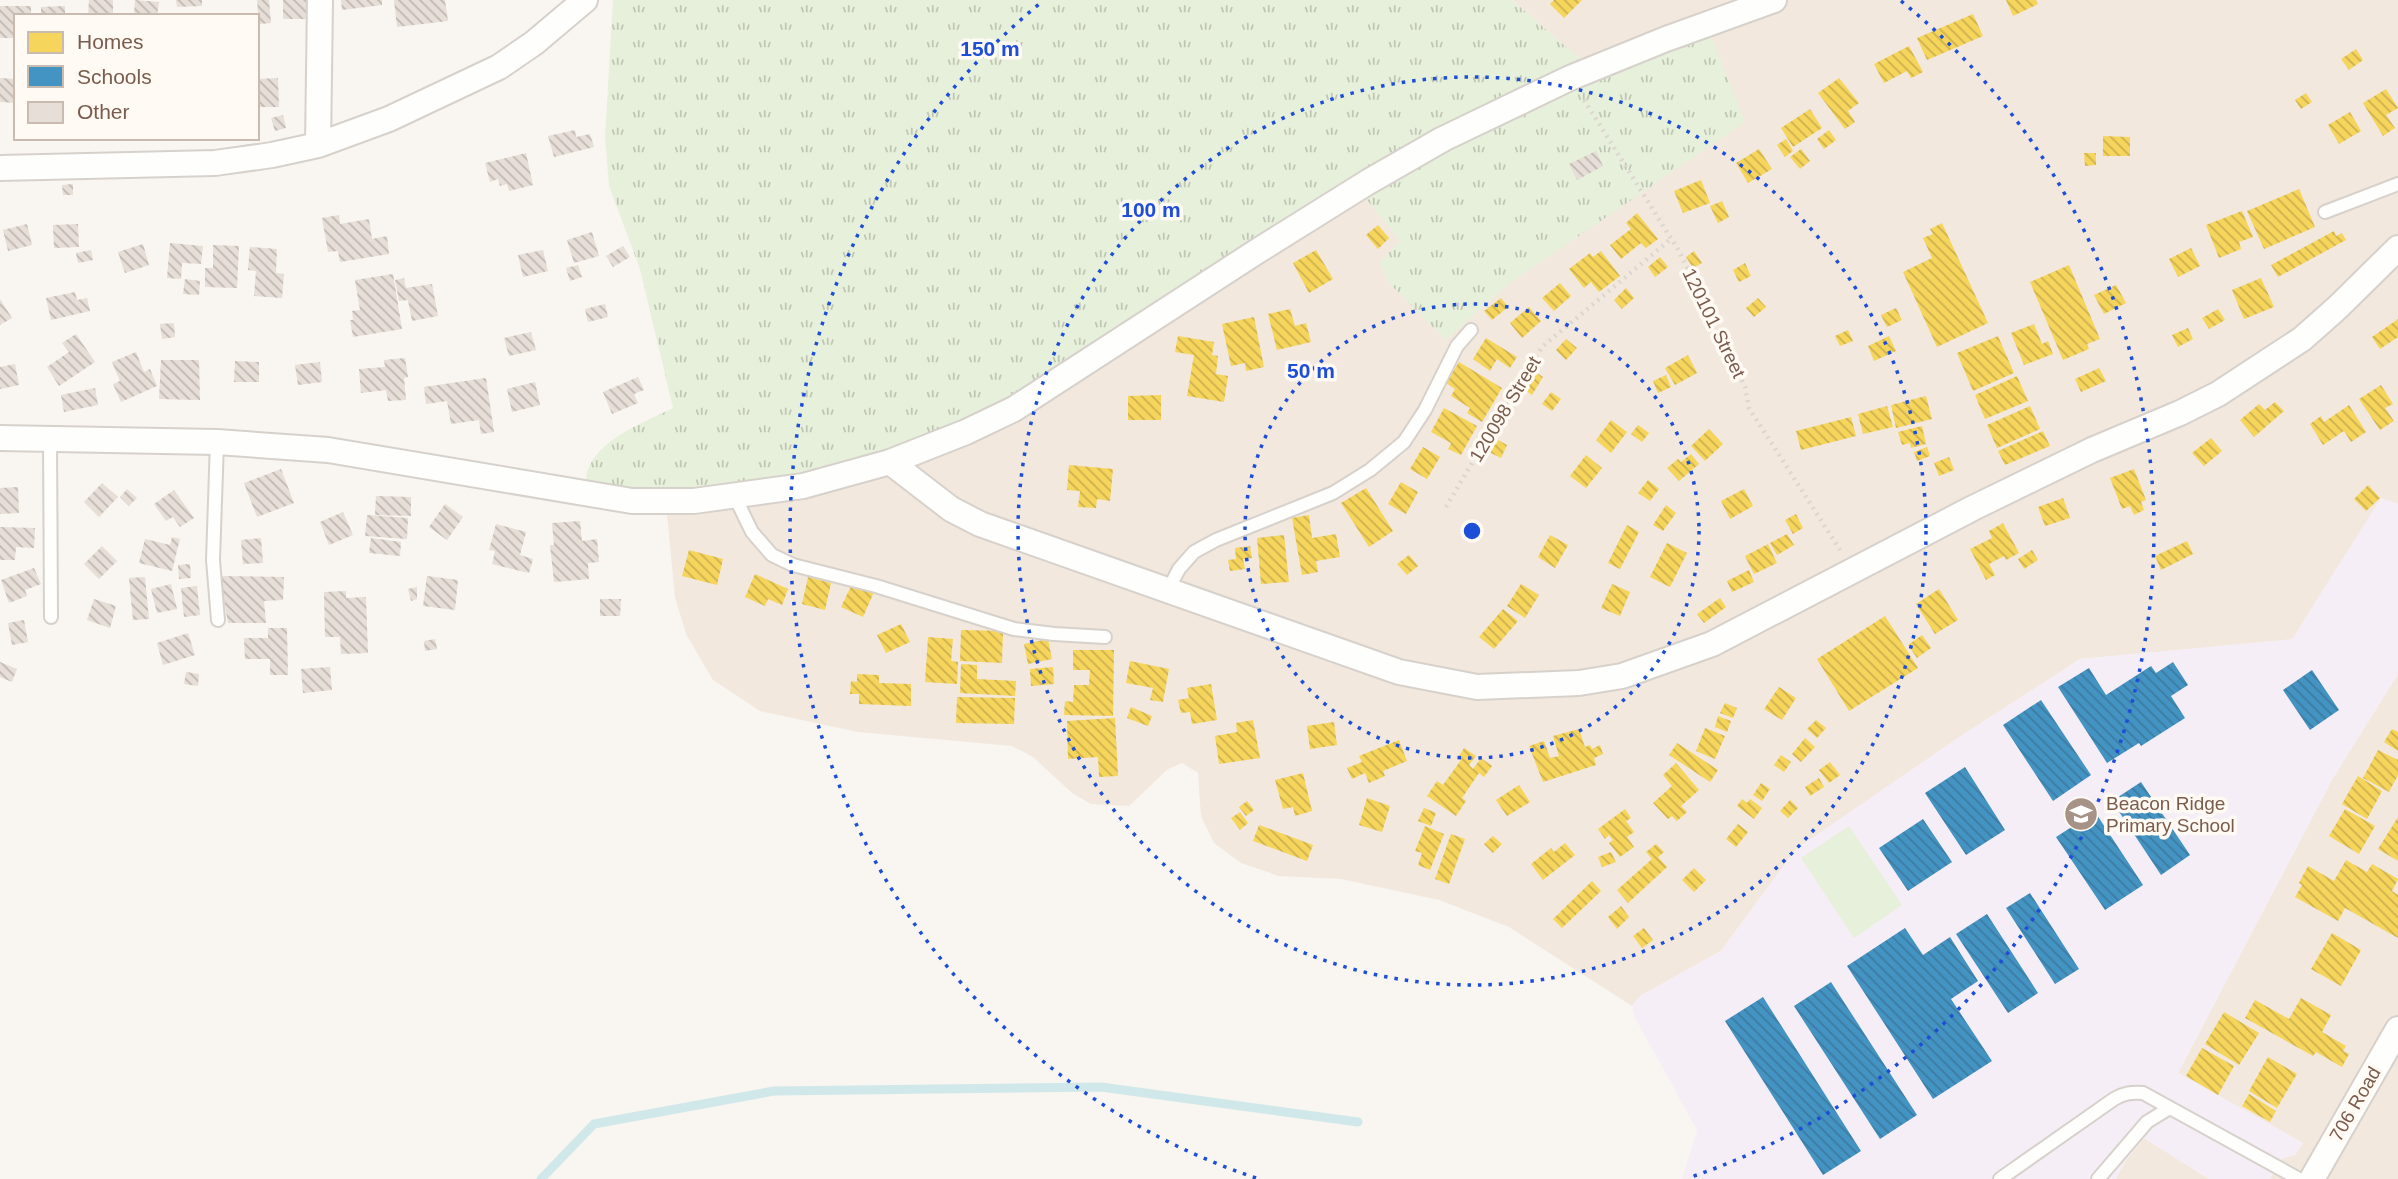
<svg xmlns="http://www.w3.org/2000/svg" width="2398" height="1179" viewBox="0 0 2398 1179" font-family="Helvetica,sans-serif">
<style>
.residential{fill:#f2e8de}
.education{fill:#f6eef6}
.grass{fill:url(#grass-tufts)}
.park{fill:#e7f0db}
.homes{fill:url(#homes-back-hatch)}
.schools{fill:url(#schools-back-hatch)}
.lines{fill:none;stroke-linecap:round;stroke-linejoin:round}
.stream{stroke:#d0e8ea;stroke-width:9}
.building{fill:url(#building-back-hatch)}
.lane-casing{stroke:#d7d1cb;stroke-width:16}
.street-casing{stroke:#d7d1cb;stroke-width:28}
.path{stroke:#dcd5d0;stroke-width:4.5;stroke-dasharray:2 5;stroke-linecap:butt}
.lane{stroke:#fefefd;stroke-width:12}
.street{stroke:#fefefd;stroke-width:24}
.ring{fill:none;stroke:#1d4ed8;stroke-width:3.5;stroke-dasharray:3.5 7}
.labels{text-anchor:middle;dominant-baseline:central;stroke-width:7;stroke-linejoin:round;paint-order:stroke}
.street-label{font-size:19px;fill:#7a5c4d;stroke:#fffaf3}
.poi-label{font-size:19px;fill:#7a5c4d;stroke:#fffaf3;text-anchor:start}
.centre{fill:#1d4ed8;stroke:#fffaf3;stroke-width:3.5}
.ring-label{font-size:21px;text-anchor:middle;font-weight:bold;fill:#1d4ed8;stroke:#fffaf3;stroke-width:7;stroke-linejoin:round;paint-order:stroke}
</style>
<defs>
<pattern id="grass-tufts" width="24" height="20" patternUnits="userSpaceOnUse" patternTransform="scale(1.75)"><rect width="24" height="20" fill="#e7f0db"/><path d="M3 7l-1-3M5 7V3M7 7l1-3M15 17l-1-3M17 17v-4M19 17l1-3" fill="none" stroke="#c0c6b4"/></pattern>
<pattern id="homes-back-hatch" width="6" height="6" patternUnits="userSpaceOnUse" patternTransform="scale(1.75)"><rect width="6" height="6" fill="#f6d55c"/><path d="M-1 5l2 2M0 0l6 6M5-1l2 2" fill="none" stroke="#ccb04e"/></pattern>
<pattern id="schools-back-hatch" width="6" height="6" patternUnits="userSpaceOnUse" patternTransform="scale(1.75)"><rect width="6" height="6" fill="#4393c3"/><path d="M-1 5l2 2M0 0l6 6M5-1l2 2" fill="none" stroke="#3d7ba1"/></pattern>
<pattern id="building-back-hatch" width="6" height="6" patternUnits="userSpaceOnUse" patternTransform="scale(1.75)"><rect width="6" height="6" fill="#e6ded7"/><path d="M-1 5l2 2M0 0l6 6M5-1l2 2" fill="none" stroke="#bfb7b1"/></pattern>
</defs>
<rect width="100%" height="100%" fill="#f9f5f0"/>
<path class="residential" d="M1512 0H2398V504L2381 499 2292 640 2080 659 1796 849 1721 951 1640 996 1632 1006 1509 927 1439 900 1341 879 1279 876 1241 863 1214 843 1201 816 1198 773 1182 763 1168 769 1129 806 1091 804 1072 793 1033 757 1012 746 858 732 760 711 713 680 686 634 675 597 666 503 1360 190 1401 242 1446 339 1506 286 1593 70Z
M2398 674V1179H2270L2281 1159 2295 1155 2303 1143 2178 1073 2333 778Z
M2144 1138 2209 1179H2116L2126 1160Z"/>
<path class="education" d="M2381 498 2398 504V674L2333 778 2178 1073 2303 1143 2295 1155 2281 1159 2270 1179H2209L2144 1138 2126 1160 2116 1179H1682L1697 1130 1634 1016 1632 1006 1640 996 1721 951 1796 849 1965 733 2080 659 2292 639Z"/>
<path class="grass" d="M613 0H1512L1593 70 1707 26 1745 122 1506 286 1446 340 1389 283 1379 263 1400 241 1359 190 1062 382 806 488 586 497C586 488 585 477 588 469 602 436 644 423 673 408L640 269 609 186 605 137Z"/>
<path class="park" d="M1849 826 1902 905 1854 938 1801 858Z"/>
<path class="homes" d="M1554 0H1582L1564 18 1550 4Z
M2006 0H2036L2038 4 2013 16Z
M1973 14 1983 36 1927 60 1917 38Z
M1909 46 1923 72 1911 78 1907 71 1884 83 1874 64Z
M2356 49 2363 60 2349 70 2341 59Z
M1839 78 1859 103 1848 111 1855 122 1845 129 1818 93Z
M2386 89 2398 108 2386 115 2395 128 2383 136 2363 103Z
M2306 93 2312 102 2301 109 2295 100Z
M1810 109 1822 128 1793 147 1781 128Z
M2350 112 2361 131 2339 144 2328 125Z
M1829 130 1836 140 1824 149 1817 139Z
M2103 136 2130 137V156H2103Z
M1786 139 1793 151 1785 157 1777 145Z
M1759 149 1772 169 1748 183 1736 163Z
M1801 149 1810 161 1800 169 1790 157Z
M2084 153H2096V165L2085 166Z
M1701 180 1710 203 1683 213 1674 191Z
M2299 189 2315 227 2264 249 2247 211Z
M1722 201 1729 217 1718 223 1710 206Z
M2242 211 2253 237 2239 242 2241 249 2219 258 2206 225Z
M1637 213 1658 239 1646 248 1641 243 1621 259 1610 245 1631 229 1626 223Z
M1942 223 1988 323 1937 347 1903 272 1932 258 1923 238 1933 234 1930 229Z
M1378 225 1389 238 1378 249 1366 235Z
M2334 231 2336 236 2342 233 2346 240 2278 277 2271 265Z
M2191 248 2200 266 2178 277 2169 259Z
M1316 250 1333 279 1309 293 1293 263Z
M1601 251 1620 276 1599 292 1591 282 1584 288 1569 269 1590 253 1593 257Z
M1694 251 1702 263 1693 268 1686 257Z
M1660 257 1668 267 1655 277 1648 267Z
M1745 263 1751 276 1739 282 1733 270Z
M2069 265 2100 339 2087 344 2089 349 2063 360 2030 282Z
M2261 278 2274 307 2244 319 2232 290Z
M1560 283 1571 296 1554 311 1542 298Z
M2116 285 2126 303 2104 314 2094 295Z
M1626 288 1634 298 1622 309 1614 300Z
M1501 298 1508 307 1492 320 1484 311Z
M1758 298 1766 307 1754 317 1746 308Z
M1529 307 1541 321 1522 338 1510 323Z
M1896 308 1902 320 1887 327 1881 315Z
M1290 309 1295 326 1306 323 1311 342 1277 350 1268 314Z
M2218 309 2225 320 2209 329 2202 318Z
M1254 317 1264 367 1246 371 1245 363 1231 366 1222 324Z
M2398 319V337L2380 349 2372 337Z
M2034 324 2042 344 2048 341 2053 354 2024 365 2011 333Z
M2188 328 2193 339 2178 347 2172 335Z
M1848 330 1853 341 1840 346 1835 336Z
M1178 336 1214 342 1212 355 1218 356 1216 374 1228 376 1224 402 1187 396 1194 355 1175 352Z
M1889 336 1896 351 1874 361 1868 346Z
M1998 336 2014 373 1973 391 1957 353Z
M1486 338 1517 357 1510 368 1497 359 1490 371 1473 359Z
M1566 339 1577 348 1566 360 1556 350Z
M1688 355 1697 373 1675 385 1665 368Z
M1459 362 1502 388 1482 422 1467 413 1470 408 1451 396 1455 389 1446 383Z
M2099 368 2106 381 2081 392 2075 379Z
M1533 370 1543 377 1532 395 1521 387Z
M1666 375 1671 387 1658 393 1653 381Z
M2017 376 2028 401 1985 419 1975 395Z
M2381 385 2393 404 2385 408 2394 421 2380 430 2359 399Z
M1551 392 1561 399 1552 411 1542 404Z
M1161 395V420H1128V396Z
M1926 396 1932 419 1896 428 1891 405Z
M2275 402 2284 411 2254 437 2240 420 2259 404 2265 410Z
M2349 405 2366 432 2351 442 2344 431 2323 445 2310 424 2321 416 2324 422Z
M1887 406 1893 427 1863 434 1858 414Z
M2030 406 2040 429 1997 448 1987 425Z
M1444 408 1477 426 1461 455 1448 449 1451 443 1431 432Z
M1851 417 1856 436 1801 450 1796 431Z
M1611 420 1627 432 1611 453 1596 440Z
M1638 425 1649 433 1642 442 1631 434Z
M1922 426 1926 444 1911 448 1910 443 1902 445 1898 432Z
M1709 429 1723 444 1705 461 1691 446Z
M2043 431 2050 446 2005 465 1998 451Z
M2211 438 2222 451 2204 466 2192 453Z
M1496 439 1507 445 1501 458 1489 452Z
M1423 447 1440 457 1427 479 1410 469Z
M1927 447 1930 456 1917 461 1914 452Z
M1691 454 1699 464 1679 481 1667 468 1678 459 1681 462Z
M1586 455 1602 468 1586 488 1570 476Z
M1949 457 1954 470 1939 476 1934 463Z
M1069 465 1113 469 1110 501 1097 499 1096 508 1078 507 1080 491 1067 490Z
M2134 469 2146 500 2141 502 2144 510 2134 515 2130 506 2122 509 2110 478Z
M1648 480 1659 489 1650 501 1638 493Z
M1401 482 1418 492 1406 514 1388 504Z
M2368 485 2380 498 2366 511 2354 499Z
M1366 488 1393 531 1369 547 1341 503Z
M1744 489 1753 506 1730 519 1721 501Z
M2063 498 2070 518 2045 526 2038 507Z
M1666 505 1676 513 1663 531 1653 525Z
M1796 514 1803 528 1793 534 1785 520Z
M1309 515 1312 538 1336 534 1340 557 1316 561 1318 572 1302 575 1292 518Z
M2003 523 2019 553 2006 560 2004 556 1989 564 1995 575 1986 580 1970 549 1992 538 1989 531Z
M1627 525 1639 532 1620 569 1608 563Z
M1787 534 1794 545 1777 555 1770 543Z
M1284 535 1289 582 1261 584 1257 538Z
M1550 535 1568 545 1555 568 1538 557Z
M2187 541 2193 554 2161 570 2155 556Z
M1667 543 1687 553 1670 587 1650 577Z
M1768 544 1777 563 1754 574 1745 556Z
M1250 546 1252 558 1243 559 1245 569 1230 571 1228 560 1236 559 1235 548Z
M689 550 723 559 717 585 682 576Z
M2032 550 2038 560 2024 569 2018 559Z
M1409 555 1418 566 1407 575 1397 564Z
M1749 570 1754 582 1732 592 1727 581Z
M755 574 788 589 782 605 768 599 765 606 745 597Z
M808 577 831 583 825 610 802 604Z
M853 582 874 592 863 617 841 607Z
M1521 584 1539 595 1525 618 1507 606Z
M1612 584 1630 592 1620 616 1601 608Z
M1939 589 1958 620 1935 634 1916 604Z
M1720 598 1726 607 1704 623 1697 614Z
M1503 609 1518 621 1494 649 1479 637Z
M1885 616 1918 668 1849 711 1817 659Z
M901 624 910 642 886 653 877 635Z
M961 630 1003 631 1002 663 960 661Z
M1922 635 1931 648 1917 658 1908 645Z
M928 637 953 639 951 661 958 662 957 684 925 682Z
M1048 639 1052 659 1028 664 1024 644Z
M1073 650H1114L1113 716 1064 715 1065 701 1073 702 1074 685H1089L1090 670H1073Z
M1130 661 1169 669 1163 702 1150 700 1153 688 1126 683Z
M961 664 977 665V679L1016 681 1015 696 960 693Z
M1053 667 1054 684 1031 686 1030 669Z
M857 674 879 675V683L911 684V706L859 704V694H850L851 681 857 682Z
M1211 684 1217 720 1192 724 1190 712 1181 713 1178 700 1189 698 1187 688Z
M1779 687 1796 698 1782 720 1764 709Z
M957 697 1015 698 1014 724 956 723Z
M1725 703 1737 708 1733 718 1720 713Z
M1131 707 1152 716 1148 726 1127 718Z
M1718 716 1731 721 1727 732 1715 727Z
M1115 718 1118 776 1099 777 1098 757 1068 759 1067 721Z
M1253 720 1260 758 1219 764 1215 736 1237 732 1236 723Z
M1816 720 1826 728 1817 738 1807 729Z
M1334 722 1337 745 1310 749 1307 726Z
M1705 728 1725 736 1715 759 1696 751Z
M1579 729 1585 747 1590 745 1592 749 1600 745 1603 754 1594 758 1596 765 1543 782 1529 746 1544 741 1550 758 1559 756 1553 736Z
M2392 729 2398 732V751L2384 742Z
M1805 738 1815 747 1801 762 1792 754Z
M1399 740 1407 761 1383 771 1385 776 1369 783 1365 773 1352 779 1347 768 1362 762 1359 756Z
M1677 743 1718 770 1710 782 1669 755Z
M1464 748 1476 756 1469 765 1473 769 1481 758 1492 766 1484 777 1479 773 1462 798 1466 801 1456 816 1427 796 1437 781 1443 785 1461 760 1458 758Z
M2378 750 2398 760V775L2389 792 2363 778Z
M1781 755 1791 762 1784 772 1774 765Z
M1830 762 1840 775 1829 783 1819 770Z
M1676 763 1699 790 1681 806 1687 812 1677 821 1672 816 1668 819 1653 803 1672 786 1663 775Z
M1303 773 1312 811 1295 816 1293 807 1283 809 1275 780Z
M2358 776 2382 791 2367 819 2342 804Z
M1819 778 1824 787 1810 796 1805 787Z
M1761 783 1770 789 1762 801 1753 795Z
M1519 785 1530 802 1507 816 1496 800Z
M1367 798 1390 806 1382 832 1359 825Z
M1742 799 1747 803 1750 799 1762 808 1754 819 1737 806Z
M1790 800 1798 808 1788 818 1780 811Z
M1247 801 1254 810 1246 816 1239 807Z
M1424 808 1436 813 1431 826 1418 821Z
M1625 809 1631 818 1626 821 1634 832 1627 837 1634 847 1620 857 1609 843 1613 840 1609 835 1605 839 1598 829Z
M2345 809 2375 826 2359 854 2329 836Z
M1240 812 1248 823 1240 830 1231 818Z
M2398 817V861L2378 849Z
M1738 824 1748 832 1736 847 1726 839Z
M1259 825 1313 845 1307 861 1253 841Z
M1425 826 1444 834 1430 870 1418 865 1422 853 1415 851Z
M1451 834 1465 839 1449 884 1435 879Z
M1493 836 1502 844 1493 853 1484 844Z
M1565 843 1575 855 1543 880 1531 864 1551 848 1554 852Z
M1656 844 1664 852 1658 857 1667 867 1628 903 1617 890 1652 859 1646 852Z
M1611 852 1616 862 1602 867 1598 857Z
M2346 860 2367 872 2372 864 2398 879 2392 891 2398 895V938L2345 908 2338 921 2295 897 2302 885 2299 883 2308 866 2334 881Z
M1694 868 1706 880 1694 892 1682 880Z
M1592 881 1601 891 1562 928 1553 919Z
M1621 906 1629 917 1617 929 1608 917Z
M1644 928 1653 940 1642 948 1633 936Z
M2332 933 2361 950 2341 986 2311 969Z
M2301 998 2331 1015 2322 1032 2346 1046 2343 1051 2349 1054 2342 1067 2316 1052 2313 1056 2245 1018 2255 1000 2289 1019Z
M2224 1012 2259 1033 2239 1065 2205 1044Z
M2202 1048 2234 1066 2218 1095 2186 1076Z
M2268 1057 2297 1074 2277 1108 2249 1091Z
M2249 1094 2276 1111 2270 1122 2242 1106Z"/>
<path class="schools" d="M2173 662 2188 685 2171 696 2185 718 2141 746 2139 743 2107 763 2058 687 2089 668 2106 695 2151 666 2156 673Z
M2312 670 2339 710 2310 730 2283 690Z
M2041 700 2091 775 2053 801 2003 725Z
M1965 767 2005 830 1966 855 1925 793Z
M2141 782 2190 855 2161 875 2112 801Z
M2095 812 2143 885 2105 910 2056 837Z
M1923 819 1952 862 1908 891 1879 848Z
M2030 893 2079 969 2055 984 2006 908Z
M1987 914 2038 993 2008 1013 1956 934Z
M1905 928 1923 955 1950 937 1978 981 1951 999 1992 1061 1933 1099 1847 966Z
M1831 982 1917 1115 1880 1139 1794 1006Z
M1763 997 1861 1151 1823 1175 1725 1021Z"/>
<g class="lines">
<path class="stream" d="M541 1179 594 1124 774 1091 1101 1087 1358 1122"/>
</g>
<path class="building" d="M89 0H113V16H88Z
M135 0 159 2 157 16H134Z
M176 0H202V6L177 7Z
M257 0H269L271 23 259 24Z
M283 0H308V19H283Z
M341 0H382V5L342 10Z
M394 0H445L448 21 397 27Z
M0 6H31V16H16V38H0Z
M65 6V16H41V7Z
M0 78 16 79V103L0 102Z
M278 78 279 107H257V79Z
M283 115 286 128 275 131 271 118Z
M575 130 576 137 590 134 594 147 554 157 548 136Z
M1596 151 1603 166 1577 180 1569 164Z
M526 153 533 185 509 191 507 184 500 186 498 179 490 182 485 163Z
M73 184V195H63L62 185Z
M339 215 340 224 369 219 372 239 387 236 389 254 340 262 338 251 328 252 322 218Z
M27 224 32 245 8 251 3 230Z
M78 224 79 247 54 248 53 225Z
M592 232 599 256 574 263 567 240Z
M170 243 203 246 201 264 182 263 181 279 167 278Z
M143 244 149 265 125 273 118 252Z
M213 245 239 246 237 288 205 287V268H213Z
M623 246 630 257 613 267 606 256Z
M250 247 277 249 276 273 284 274 282 298 254 296 256 271 248 270Z
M91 250 93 260 78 263 76 253Z
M543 250 548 271 523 277 518 255Z
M578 265 582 277 570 281 566 268Z
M393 274 402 329 353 337 350 320H353L352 311 360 310 355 280Z
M404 278 406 288 432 284 438 316 412 321 408 300 399 301 395 280Z
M185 279 200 281 199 295 183 294Z
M75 292 77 300 87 298 90 311 51 320 46 298Z
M0 299 12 318 0 325Z
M605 304 608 317 588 322 585 309Z
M174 323 175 337 162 339 160 324Z
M531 332 536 350 509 356 504 338Z
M76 334 95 362 59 386 47 367 69 352 62 343Z
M136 352 144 372 150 369 157 386 121 402 113 384 120 381 112 362Z
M405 358 408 377 404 378 406 400 388 401 386 390 361 393 359 369 385 367 384 360Z
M161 360H199L200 400 159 399Z
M235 361 259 362V382H234Z
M320 362 322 382 298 385 295 365Z
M15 364 19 385 0 389V367Z
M638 377 644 390 634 394 638 403 612 414 603 392Z
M486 378 494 432 481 434 479 420 451 424 447 401 426 404 424 387Z
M535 382 540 405 512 412 507 389Z
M95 388 98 405 64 412 61 395Z
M281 469 294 503 257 517 244 483Z
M102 483 118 497 99 517 84 502Z
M18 487 19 513 0 514V488Z
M127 489 137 498 129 506 120 497Z
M174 490 194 518 180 527 173 517 166 521 154 504Z
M376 496 411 497V516L375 515Z
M445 504 463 517 447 540 429 527Z
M343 512 353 535 329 545 320 522Z
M367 515 408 518 407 539 365 536Z
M580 521 582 541 597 539 599 562 588 563 589 579 554 582 550 545H554L552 523Z
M496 524 526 532 520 555 533 559 529 573 492 564 495 551 489 550Z
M0 527 35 528 34 548 16 547 15 560H0Z
M172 537 180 539 172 571 139 563 145 539 170 545Z
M261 538 263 563 243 564 241 540Z
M371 538 401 542 400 556 369 553Z
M102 546 117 561 99 579 84 564Z
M190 564 191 578 179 579 178 565Z
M34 568 41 584 25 590 27 596 9 603 1 580Z
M220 576 284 577 283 600 264 601 266 623H228Z
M427 576 458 580 455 610 423 606Z
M145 577 149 619 133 620 129 578Z
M171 584 177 609 157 613 151 589Z
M197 586 200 615 184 617 181 588Z
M417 587V599L411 601 408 589Z
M346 591V598L366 597 368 653 341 654 340 637H325L324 592Z
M94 599 116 606 110 628 87 620Z
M600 599H621L620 616H600Z
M24 620 28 642 12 645 8 623Z
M268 628H287L288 675H270V659H245L244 638H268Z
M188 633 195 655 163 665 157 643Z
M435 639 437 649 425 651 424 641Z
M0 662 17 669 12 682 0 677Z
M330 667 332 690 303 693 301 669Z
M186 672 199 674 198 686 184 684Z"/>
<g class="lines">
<g class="lane-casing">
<path id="lane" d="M2325 212 2398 184
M50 439 51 617
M217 442 213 560 218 620
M735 497 752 532 772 555 793 565 876 586 1014 629 1054 634 1105 637
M1167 592 1179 569 1194 552 1216 540 1333 493 1370 470 1404 442 1425 410 1457 346 1471 330
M2000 1179 2114 1099C2124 1093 2132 1092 2143 1093L2299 1179
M2098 1179 2147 1122 2168 1109"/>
</g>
<g class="street-casing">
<path id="street" d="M318 145 320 0
M0 168 215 163 272 155 318 145 389 119 499 67 534 43 585 0
M0 438 217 442 328 450 632 501H694L803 486 890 462 966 432 1014 409 1256 252 1368 182 1443 139 1570 78 1666 39 1774 0
M890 462 951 509 980 524 1399 672 1477 687 1579 683 1622 676 1712 644 1973 508 2092 450 2180 413 2218 394 2302 339 2337 308 2398 248
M2312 1179 2398 1029"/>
</g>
<path class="path" d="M1584 100 1679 251 1745 387 1749 408 1840 550
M1446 507 1530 365 1543 346 1671 239"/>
<use href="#lane" class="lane"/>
<use href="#street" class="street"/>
</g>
<g class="ring">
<circle cx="1472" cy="531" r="227"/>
<circle cx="1472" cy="531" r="454"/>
<path d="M1256 1178A682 682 0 0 1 1043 1M1901 1A682 682 0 0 1 1688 1178"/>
</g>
<defs>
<g id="school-disc" transform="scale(1.75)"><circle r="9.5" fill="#a69286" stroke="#fffaf3"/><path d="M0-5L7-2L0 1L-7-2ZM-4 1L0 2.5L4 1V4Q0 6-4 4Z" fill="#fff"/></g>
</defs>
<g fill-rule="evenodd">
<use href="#school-disc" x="2081" y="814"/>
</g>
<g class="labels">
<g class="street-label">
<text transform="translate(1714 323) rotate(64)">120101 Street</text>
<text transform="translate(1505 409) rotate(-59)">120098 Street</text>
<text transform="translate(2355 1104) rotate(-60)">706 Road</text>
</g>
<g class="poi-label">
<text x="2106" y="803">Beacon Ridge<tspan x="2106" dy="22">Primary School</tspan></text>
</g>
</g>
<circle cx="1472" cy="531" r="10" class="centre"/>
<g class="ring-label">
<text x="990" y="56">150 m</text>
<text x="1151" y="217">100 m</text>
<text x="1311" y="378">50 m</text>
</g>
<rect x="14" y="14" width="245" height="126" fill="#fffaf3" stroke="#cabbb1" stroke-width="2"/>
<rect x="28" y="32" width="35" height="21" fill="#f6d55c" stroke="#cabbb1" stroke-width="2"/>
<text x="77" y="49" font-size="21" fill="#7a5c4d">Homes</text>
<rect x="28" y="66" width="35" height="21" fill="#4393c3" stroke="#cabbb1" stroke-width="2"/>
<text x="77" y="84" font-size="21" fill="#7a5c4d">Schools</text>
<rect x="28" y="102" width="35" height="21" fill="#e6ded7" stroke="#cabbb1" stroke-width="2"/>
<text x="77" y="119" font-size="21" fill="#7a5c4d">Other</text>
</svg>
